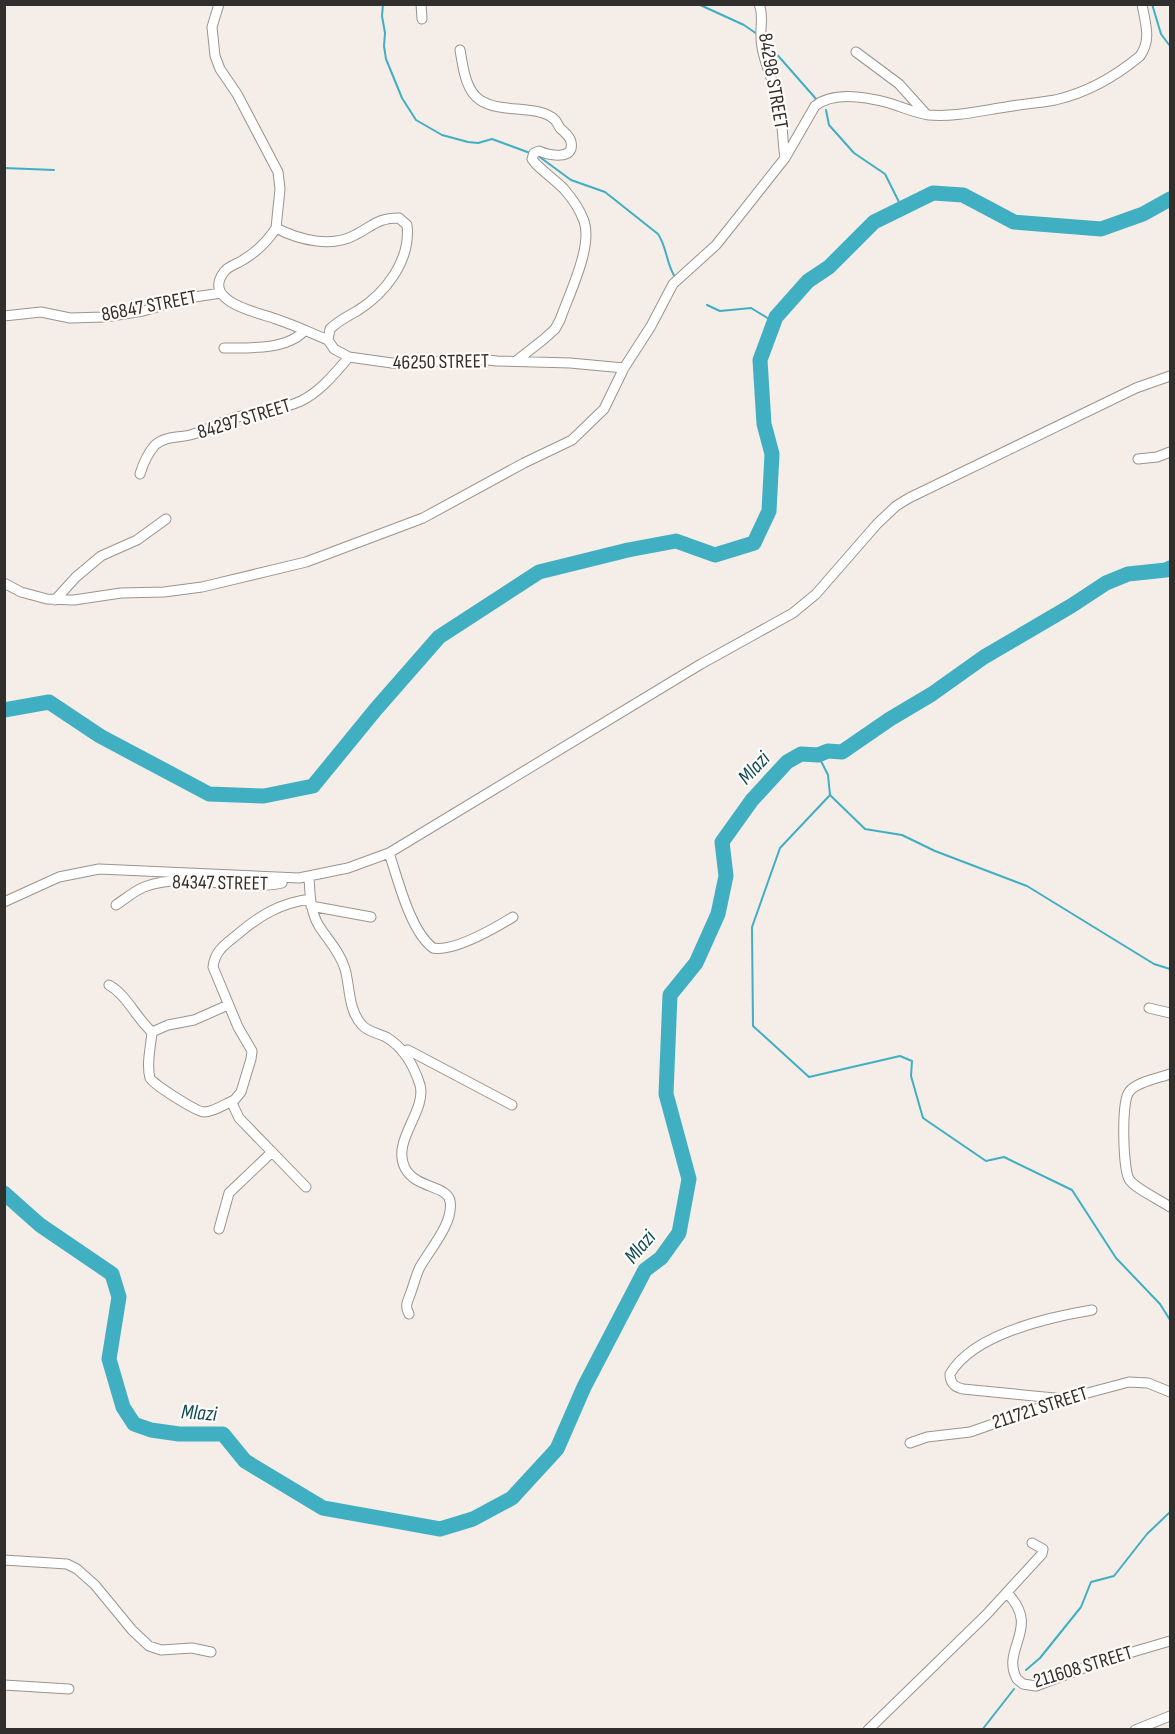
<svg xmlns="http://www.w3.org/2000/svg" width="1175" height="1734" viewBox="0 0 1175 1734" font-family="'Sofia Sans Condensed',sans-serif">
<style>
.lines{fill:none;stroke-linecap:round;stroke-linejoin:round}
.stream{stroke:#40afc2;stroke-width:2}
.river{stroke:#40afc2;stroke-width:15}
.minor-casing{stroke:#9a948f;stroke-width:11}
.minor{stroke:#fff;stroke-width:9}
.labels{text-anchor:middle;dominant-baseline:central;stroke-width:4.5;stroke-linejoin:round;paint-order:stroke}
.street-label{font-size:20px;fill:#312f2d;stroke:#fefbf9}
.water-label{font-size:21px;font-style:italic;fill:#0c4d58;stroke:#fefbf9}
</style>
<rect width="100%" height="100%" fill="#f4ede8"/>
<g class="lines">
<path class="stream" d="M383 4 382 16 385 33 384 46 386 59 402 98 416 120 442 135 468 142 478 143 492 139 530 153
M698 4 744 25 757 34
M1152 4 1161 34 1170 46
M766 42 817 100
M826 110 829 125 854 153 885 174 902 208
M537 155 571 180 605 192 658 234C667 247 666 263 675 277
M4 168 54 170
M707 305 720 311 751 308 774 322
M818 755 828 775 830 795 865 829 902 835 935 851 1027 886 1154 964 1170 969
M830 795 780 848 752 927 753 1026 809 1077 900 1056 912 1061 911 1076 923 1118 986 1161 1004 1157 1072 1190 1116 1258 1160 1304 1170 1320
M1026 1670 1040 1658 1081 1607 1091 1582 1114 1576 1147 1534 1170 1512
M982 1730 1014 1689"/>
<path class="river" d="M4 710 49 702 100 736 209 794 264 796 313 786 376 709 439 637 539 572 628 550 676 541 715 555 754 543 769 511 772 454 764 424 760 360 776 317 808 281 829 267 874 222 933 193 963 195 1014 222 1101 229 1143 214 1170 199
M4 1193 40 1225 112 1274 119 1297 109 1359 123 1407 134 1424 151 1430 179 1434H223L245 1461 323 1508 440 1529 473 1519 512 1498 557 1449 584 1387 645 1270 661 1258 679 1233 689 1179 666 1094 670 995 696 963 718 914 726 876 722 842 752 800 787 762 801 754 818 755 828 751 842 752 890 719 932 694 984 657 1071 606 1106 583 1128 574 1166 570 1170 568"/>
<g class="minor-casing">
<path id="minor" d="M219 4 212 27 215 56 220 69 237 94 278 172 280 189 276 228C299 240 332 248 355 235 373 226 377 218 399 218L407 225C411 260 386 293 357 311 348 316 338 321 330 329L328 340 334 349 349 357 399 364 476 359 497 361 570 363 624 368
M421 4 422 19
M759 4C764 16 760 25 761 37 761 57 774 81 778 101 783 120 782 138 785 158
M460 50C463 66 465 90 480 100 500 114 540 104 555 120 557 122 558 125 560 128 564 132 570 136 571 142 575 161 548 155 539 151L534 153 532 159 536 164C545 173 555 180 564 189 571 197 580 210 584 221 593 247 569 294 560 320L555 329 544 339 516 361
M856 52 899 84 926 114
M276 228C267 242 258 251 243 260 237 264 228 266 224 272 201 302 260 313 276 319 294 325 311 333 328 340
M4 316 41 312 70 318 105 317 143 311 188 298 221 293
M224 348C248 348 287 350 304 331
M1138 459 1157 457 1170 452
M140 474C143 464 148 453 155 445 165 436 178 438 190 435 206 431 219 423 234 418 256 411 280 411 301 401 321 391 335 373 349 357
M4 583 21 592 47 599 74 600 121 593 164 592 202 587 306 562 423 518 524 463 572 440 604 409 624 368 651 326 673 284 716 245 736 220 785 158 815 106C833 91 867 97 889 103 902 107 915 113 929 115 955 117 980 111 1006 107 1022 104 1039 103 1055 100 1086 93 1116 76 1140 56 1152 39 1145 23 1142 4
M55 600 76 577 101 556 137 540 166 519
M389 853C398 879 410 931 433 948 454 952 495 928 513 917
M309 877C310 894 310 911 319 926 328 940 340 952 345 969 350 986 348 1010 362 1025 368 1032 378 1033 386 1037 403 1047 414 1066 420 1085 427 1111 391 1141 405 1168 416 1189 447 1185 450 1201 454 1223 430 1249 420 1267 416 1275 414 1284 411 1292 408 1301 404 1305 409 1314
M4 902 59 877 99 869 299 878 348 868 389 853 701 664 793 613 816 594 877 524 896 506 909 498 1136 388 1170 376
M116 905C125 899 134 891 144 887 189 870 237 893 282 883
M311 906 371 917
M109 985C127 995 136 1018 152 1032 151 1046 146 1064 150 1078 151 1083 197 1112 204 1112 214 1112 225 1104 234 1100
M1149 1008 1170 1013
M152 1032 168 1025 194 1020 228 1005
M402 1051 408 1050 512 1105
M1170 1074C1159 1078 1136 1082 1129 1092 1121 1102 1123 1168 1129 1179 1134 1188 1160 1200 1170 1207
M306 1187 239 1118 232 1103 241 1092 251 1059 252 1051 238 1027 213 967C215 950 226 944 238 934 260 915 281 903 310 899
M219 1229 229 1193 272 1152
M1065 1399 963 1389C954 1387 950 1383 950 1374 973 1334 1050 1317 1092 1310
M910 1443 927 1437 970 1432 1065 1399 1129 1382 1148 1383 1170 1392
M4 1560 67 1564 77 1569 95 1585 132 1630 149 1646 161 1650 192 1648 211 1652
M1007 1593C1042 1628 1000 1649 1017 1679L1023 1684 1036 1686 1102 1661 1170 1641
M4 1685 69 1689
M868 1730 986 1615 1042 1554 1043 1549 1032 1543
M1135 1730 1170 1716"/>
</g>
<use href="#minor" class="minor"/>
</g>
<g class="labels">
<g class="street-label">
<text transform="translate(773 81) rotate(80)">84298 STREET</text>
<text transform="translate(149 306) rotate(-11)">86847 STREET</text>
<text transform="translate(441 362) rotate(-1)">46250 STREET</text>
<text transform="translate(244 419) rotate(-17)">84297 STREET</text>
<text transform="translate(220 883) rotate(1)">84347 STREET</text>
<text transform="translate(1040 1408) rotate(-18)">211721 STREET</text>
<text transform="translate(1083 1667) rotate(-17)">211608 STREET</text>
</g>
<g class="water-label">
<text transform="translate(754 768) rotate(-47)">Mlazi</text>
<text transform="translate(640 1247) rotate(-50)">Mlazi</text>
<text transform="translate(199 1413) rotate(4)">Mlazi</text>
</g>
</g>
<rect width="1175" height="1734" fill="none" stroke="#312f2d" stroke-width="12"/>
</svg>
